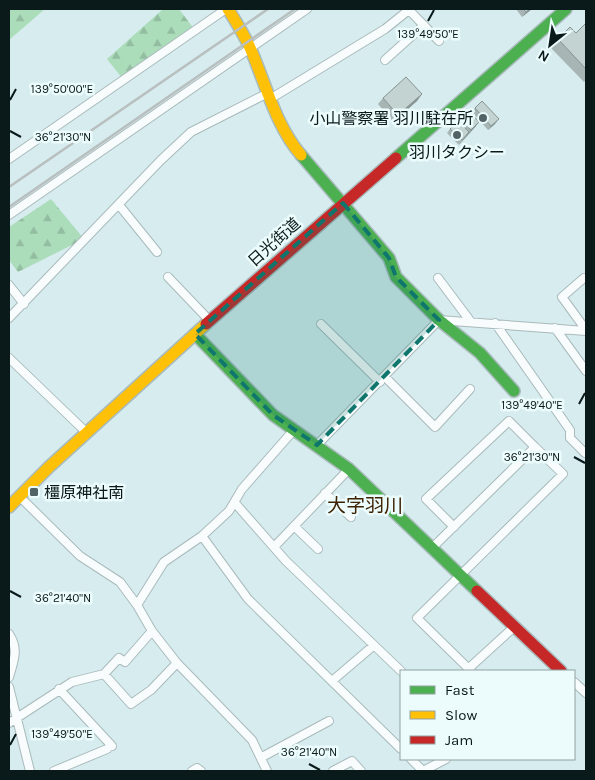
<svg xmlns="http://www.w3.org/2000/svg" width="595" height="780" viewBox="0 0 595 780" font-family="Karla,'Noto Sans JP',sans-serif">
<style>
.forest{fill:url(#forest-firs)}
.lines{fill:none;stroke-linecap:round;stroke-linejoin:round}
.street-casing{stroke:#a9babc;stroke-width:10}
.fast-casing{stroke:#a9babc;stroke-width:14}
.slow-casing{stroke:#a9babc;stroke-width:14}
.jam-casing{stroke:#a9babc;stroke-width:14}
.street{stroke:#f9fcfc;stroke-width:8}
.fast{stroke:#4caf50;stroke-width:11}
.slow{stroke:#ffc107;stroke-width:11}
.jam{stroke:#c62828;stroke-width:11}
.rail{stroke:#b9bfbf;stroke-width:2.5}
.wall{fill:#a7b5b5}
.shaded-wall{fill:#889493}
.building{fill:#c2d3d2;stroke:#889493}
.marked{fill:#0f766e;fill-opacity:0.2;stroke:#0f766e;stroke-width:4;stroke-dasharray:10 6;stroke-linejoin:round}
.ticks{fill:none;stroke:#0a191a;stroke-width:2}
.poi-dot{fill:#516364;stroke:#ecfcfd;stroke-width:2}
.labels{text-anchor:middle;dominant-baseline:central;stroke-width:5;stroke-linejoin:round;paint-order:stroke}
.poi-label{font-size:16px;fill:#0a191a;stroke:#ecfcfd;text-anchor:end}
.street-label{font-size:16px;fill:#0a191a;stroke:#ecfcfd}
.quarter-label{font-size:19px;fill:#3e2204;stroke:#ecfcfd}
.ticks-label{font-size:12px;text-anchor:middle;fill:#0a191a;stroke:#ecfcfd;stroke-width:5;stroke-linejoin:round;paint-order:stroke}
</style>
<defs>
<pattern id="forest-firs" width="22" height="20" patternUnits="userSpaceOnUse" patternTransform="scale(1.25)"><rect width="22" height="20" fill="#acddbb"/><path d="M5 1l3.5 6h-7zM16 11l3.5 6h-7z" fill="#93bda0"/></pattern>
</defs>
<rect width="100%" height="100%" fill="#d6ecee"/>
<path class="forest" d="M9 9H45L9 40Z
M163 9H179L194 29 122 78 107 59Z
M51 199 84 239 18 272 9 260V227Z"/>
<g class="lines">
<g class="street-casing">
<path id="street" d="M409 10 439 41
M385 60 424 25
M270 99 385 29 410 9
M9 159 226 9
M119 205 157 252
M9 215 307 9
M168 277 210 321
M438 278 471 322
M584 278 562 297 586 330
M9 285 24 304
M9 318 161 160 191 132 268 93
M495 323 570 430V438L585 453
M321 324 380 382
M555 328 586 371
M9 358 86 432
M385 377 435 427 470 389
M317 445 439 320 586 331
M325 493 351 517
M19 496 80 556 120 582 137 605 152 631 177 663 252 740 267 771
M235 503 286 561 401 671
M294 526 318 549
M202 536 248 599 401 749
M274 547 349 469
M432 548 535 447 509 421 426 499 454 527
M137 605 164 562 202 536 229 511 242 489 293 431
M9 634C19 649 14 660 9 677
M468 669 513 628
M471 671 417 618 563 474 535 447
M104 674 119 658 125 662 152 631
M332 681 373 646
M574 682 586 693
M9 687 30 771
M59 689 112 746
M9 723 72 682 104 674 131 704 151 690 177 663
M262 757 329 721
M411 759 423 771 446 759
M54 771 107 749
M192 771 197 768 201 771
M333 771 352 761 361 771"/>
</g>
<g class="fast-casing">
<path id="fast" d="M301 155 389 258 396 277 439 320 480 353 514 391
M396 158 566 9
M195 334 273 415 349 469 477 591"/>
</g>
<g class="slow-casing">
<path id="slow" d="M228 9C236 22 245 36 251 50 266 85 276 126 301 155
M9 507 49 467 206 324"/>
</g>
<g class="jam-casing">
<path id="jam" d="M206 324 396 158
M477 591 561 671"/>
</g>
<use href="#street" class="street"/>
<use href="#fast" class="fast"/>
<use href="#slow" class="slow"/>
<use href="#jam" class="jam"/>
<path class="rail" d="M9 187 268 9
M9 207 295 9"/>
</g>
<path class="wall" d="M516 9H532L522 17Z
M586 26V80L584 82 551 48 558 39 576 33Z
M422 94 417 101 393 122 378 104 383 98Z
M475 108 495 124 488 130 472 112Z
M462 121 476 126 459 145 447 133 450 129 461 123Z"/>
<path class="shaded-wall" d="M530 9H532L522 17 526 12Z
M422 94 417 101 393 122 398 115Z
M499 119 495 124 488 130 491 126Z
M479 122 476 126 459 145 471 130Z"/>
<path class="building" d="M523 9H530L526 12Z
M585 24 586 26V69L558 39 570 27 576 33Z
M406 77 422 94 398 115 383 98Z
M482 101 499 119 491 126 475 108Z
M471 113 479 122 471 130 462 121Z
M458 121 469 132 462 140 450 129Z"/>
<path class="marked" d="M343 203 389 258 396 277 439 320 317 445 273 415 195 334Z"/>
<path class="ticks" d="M428 21 434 10M10 100 16 89M10 131 21 137M579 404 585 393M574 457 585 463M10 591 21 597M10 745 16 734M309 764 320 770"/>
<g class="poi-dot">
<circle cx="483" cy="118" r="5"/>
<circle cx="457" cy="135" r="5"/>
<rect x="29" y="487" width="10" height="10" rx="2.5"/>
</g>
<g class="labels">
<g class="poi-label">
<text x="473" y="118">小山警察署 羽川駐在所</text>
<text x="457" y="152" text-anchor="middle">羽川タクシー</text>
<text x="44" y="492" text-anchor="start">橿原神社南</text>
</g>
<g class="street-label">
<text transform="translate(274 242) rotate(-42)">日光街道</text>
</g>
<g class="quarter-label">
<text x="365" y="506">大字羽川</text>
</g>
</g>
<g class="ticks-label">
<text x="428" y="38">139°49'50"E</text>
<text x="62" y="93">139°50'00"E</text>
<text x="63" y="141">36°21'30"N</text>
<text x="532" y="409">139°49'40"E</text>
<text x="532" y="461">36°21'30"N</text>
<text x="63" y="602">36°21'40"N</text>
<text x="62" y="738">139°49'50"E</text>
<text x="309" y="756">36°21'40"N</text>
</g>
<rect width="595" height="780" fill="none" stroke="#0a191a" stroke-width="20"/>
<rect x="400" y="670" width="175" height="90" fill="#ecfcfd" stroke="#92a1a2"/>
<rect x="410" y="686" width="25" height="8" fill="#4caf50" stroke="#92a1a2"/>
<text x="445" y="695" font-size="15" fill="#0a191a">Fast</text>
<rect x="410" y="711" width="25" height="8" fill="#ffc107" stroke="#92a1a2"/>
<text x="445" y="720" font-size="15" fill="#0a191a">Slow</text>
<rect x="410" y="736" width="25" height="8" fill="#c62828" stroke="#92a1a2"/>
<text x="445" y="745" font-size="15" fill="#0a191a">Jam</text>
<g transform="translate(550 45) rotate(210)" stroke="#ecfcfd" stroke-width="4" paint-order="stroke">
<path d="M0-4L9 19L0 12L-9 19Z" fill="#0a191a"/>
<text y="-8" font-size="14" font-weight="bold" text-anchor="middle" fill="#0a191a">N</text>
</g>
</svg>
